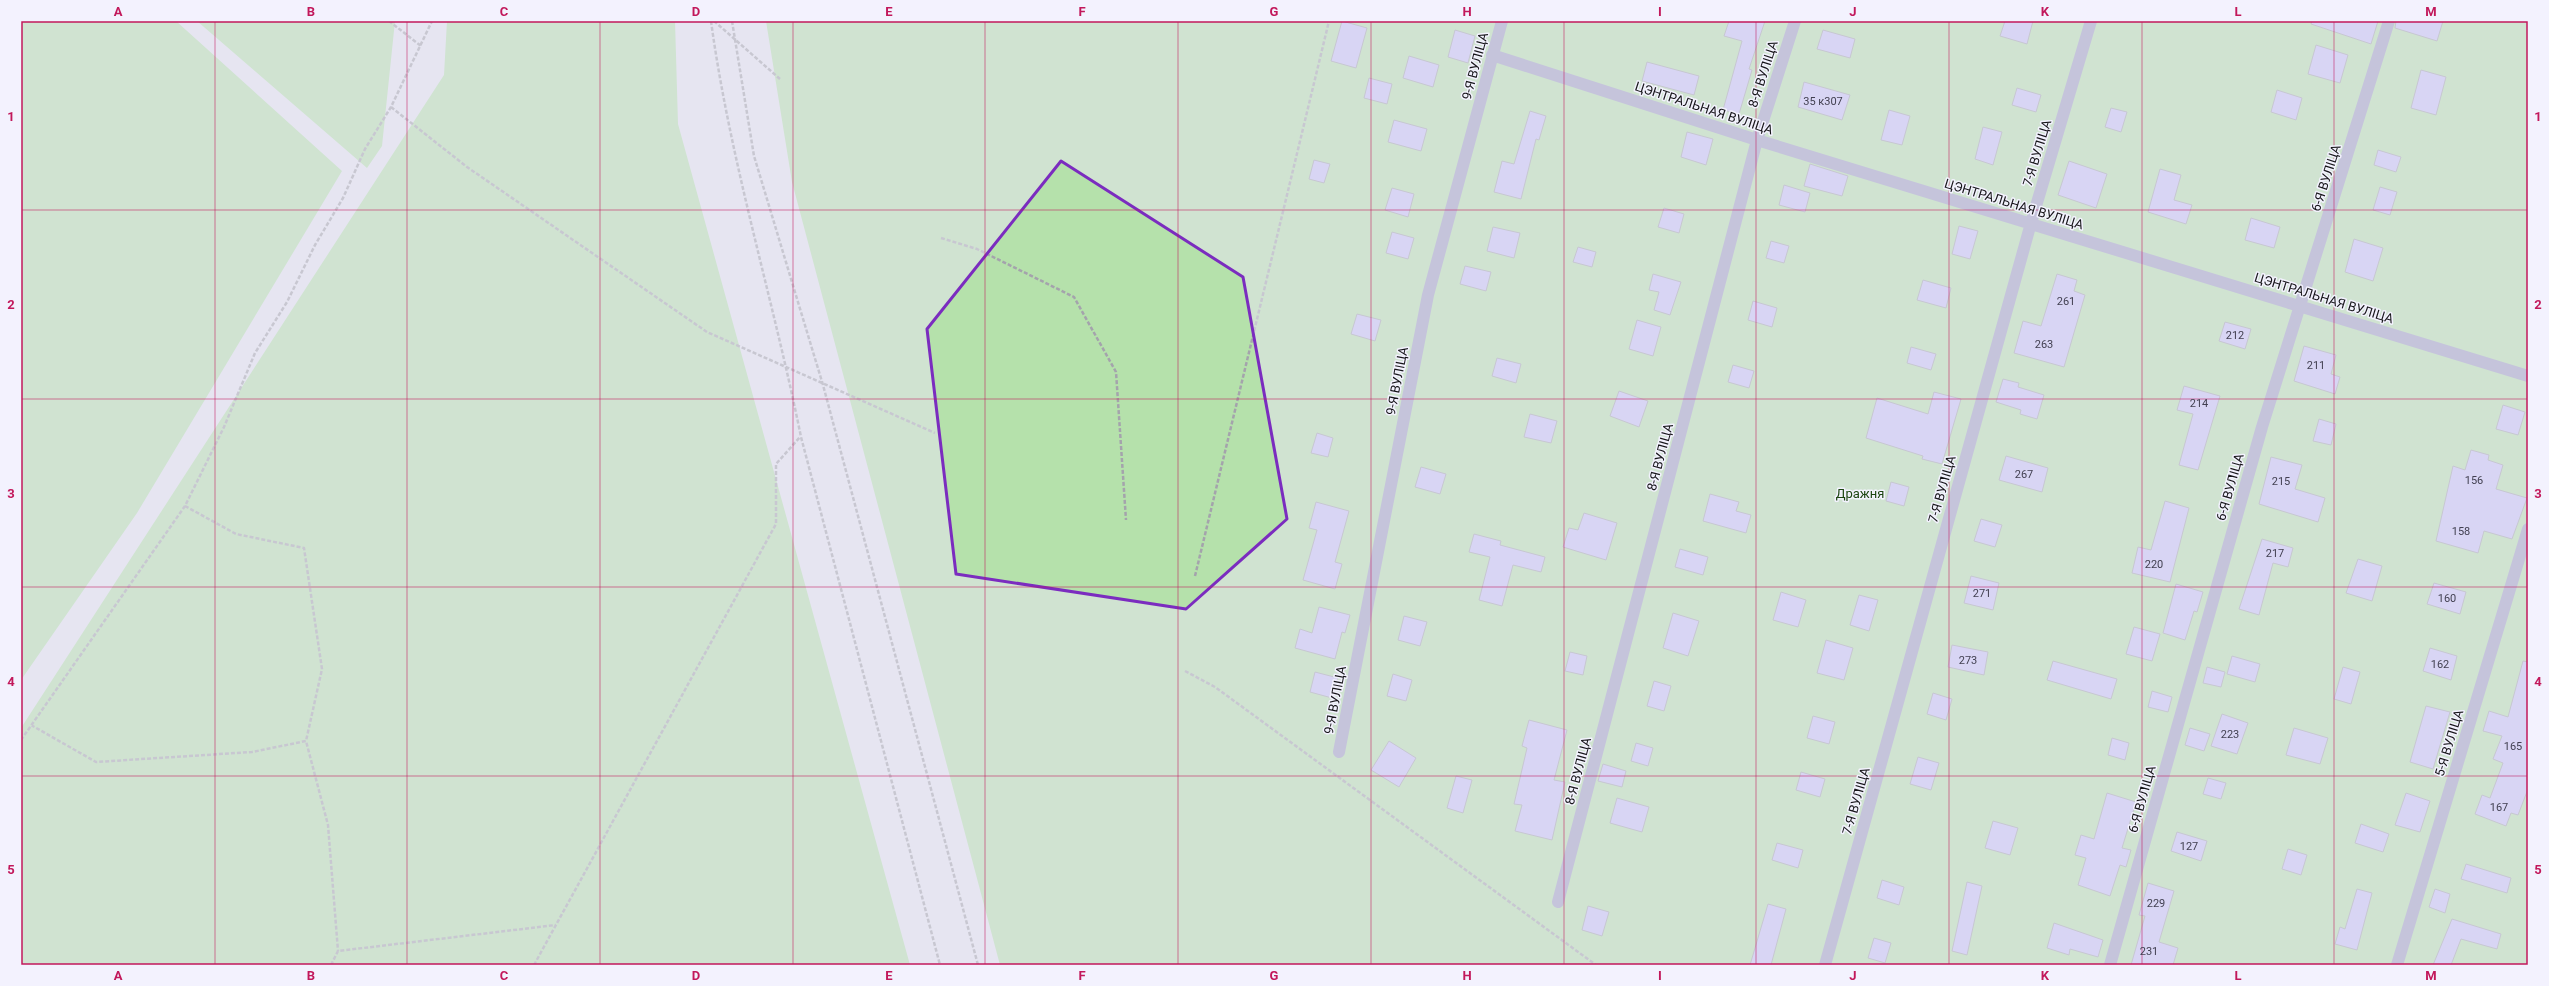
<svg xmlns="http://www.w3.org/2000/svg" width="2549" height="986" viewBox="0 0 2549 986" font-family="Roboto,sans-serif">
<style>
.green{fill:#b5e1ab}
.building{fill:#c7c2f8;stroke:#a2a2ac}
.lines{fill:none;stroke-linecap:round;stroke-linejoin:round}
.path{stroke:#a4a3ac;stroke-width:2.5;stroke-dasharray:4 2;stroke-linecap:butt}
.minor{stroke:#9e9bc2;stroke-width:12}
.marked{fill:none;stroke:#7b2cbf;stroke-width:3;stroke-linejoin:round}
.grid{fill:none;stroke:#c2185b;stroke-width:1;stroke-opacity:0.55}
.labels{text-anchor:middle;dominant-baseline:central;stroke-width:3;stroke-linejoin:round;paint-order:stroke}
.number-label{font-size:11px;fill:#424051}
.street-label{font-size:13px;fill:#161519;stroke:#f3f2fe}
.park-label{font-size:13px;fill:#1c4611;stroke:#f3f2fe}
.neatline{fill:none;stroke:#c2185b;stroke-width:1.5}
.grid-label{font-size:13px;text-anchor:middle;font-weight:bold;fill:#c2185b}
</style>
<rect width="100%" height="100%" fill="#e6e5f1"/>
<path class="green" d="M21 21H176L342 171 137 513 21 680Z
M197 21H395L382 146 367 168Z
M447 21H675L678 124 910 965H21V728L444 75Z
M766 21H2528V965H1000L792 182Z"/>
<path class="building" d="M1342 21 1367 28 1356 68 1331 61Z
M1729 21H1765L1749 69 1752 70 1739 114 1723 110 1742 41 1724 36Z
M2005 21H2033L2027 44 2000 36Z
M2312 21H2378L2371 44 2311 24Z
M2396 21H2443L2437 41 2395 28Z
M1455 30 1475 36 1468 63 1448 57Z
M1823 30 1855 39 1850 58 1817 49Z
M2316 45 2348 55 2340 83 2308 74Z
M1409 56 1439 65 1433 87 1403 78Z
M1647 62 1699 76 1694 95 1642 81Z
M2421 70 2446 77 2436 115 2411 108Z
M1369 78 1392 84 1387 104 1364 98Z
M1804 82 1850 95 1842 120 1798 107Z
M2017 88 2041 95 2036 112 2012 105Z
M2277 90 2302 98 2296 120 2271 112Z
M2111 108 2127 112 2121 132 2105 127Z
M1889 110 1910 116 1902 145 1881 140Z
M1530 111 1546 116 1539 140 1536 139 1521 199 1494 192 1502 161 1514 164Z
M1394 120 1427 129 1421 151 1388 142Z
M1983 127 2002 132 1993 165 1975 159Z
M1687 132 1713 139 1706 165 1681 157Z
M2378 150 2401 157 2396 172 2374 165Z
M1314 160 1330 164 1324 183 1309 179Z
M2069 161 2107 174 2096 208 2058 195Z
M1810 164 1848 176 1842 196 1804 186Z
M2160 169 2181 175 2174 200 2192 205 2186 224 2148 212Z
M1784 185 1810 193 1805 212 1779 205Z
M2380 187 2397 192 2390 215 2373 210Z
M1392 188 1414 194 1408 217 1385 210Z
M1664 208 1684 214 1679 233 1658 227Z
M2251 218 2280 227 2274 248 2245 240Z
M1959 226 1978 231 1970 259 1952 254Z
M1493 227 1520 233 1514 258 1487 251Z
M1392 232 1414 238 1408 259 1386 253Z
M2354 239 2383 248 2373 281 2345 272Z
M1771 241 1789 246 1784 263 1766 258Z
M1578 247 1596 252 1592 267 1573 262Z
M1465 266 1491 272 1486 291 1460 284Z
M1653 274 1681 282 1670 315 1654 310 1659 292 1649 290Z
M2057 274 2077 280 2074 291 2085 295 2064 367 2014 353 2023 321 2041 326Z
M1923 280 1951 288 1946 308 1917 300Z
M1753 301 1777 308 1772 327 1748 320Z
M1357 314 1381 320 1375 341 1351 334Z
M1637 320 1661 327 1653 356 1629 349Z
M2225 322 2251 329 2245 349 2219 341Z
M2304 346 2336 355 2331 374 2340 377 2335 394 2294 381Z
M1911 347 1936 354 1931 370 1907 363Z
M1497 358 1521 364 1516 383 1492 376Z
M1733 365 1754 371 1749 388 1728 382Z
M2003 379 2019 383 2018 387 2044 395 2037 419 2020 414 2021 410 1996 402Z
M2184 386 2220 396 2198 470 2179 465 2193 414 2177 410Z
M1619 391 1648 401 1639 427 1610 416Z
M1934 392 1961 399 1942 464 1922 459 1923 456 1866 438 1877 398 1928 414Z
M2503 405 2525 412 2518 435 2496 429Z
M1530 414 1557 421 1551 443 1524 437Z
M2319 419 2336 424 2331 445 2313 441Z
M1317 433 1333 438 1328 457 1311 453Z
M2471 450 2489 455 2488 460 2503 465 2496 489 2527 498 2512 539 2484 531 2478 553 2436 541 2453 466 2465 470Z
M2006 456 2048 468 2042 492 1999 480Z
M2271 457 2302 465 2295 489 2325 498 2318 522 2259 504Z
M1421 467 1446 474 1440 494 1415 487Z
M1891 482 1909 487 1904 506 1886 501Z
M1710 494 1739 502 1736 511 1751 515 1746 533 1703 521Z
M2165 501 2189 508 2170 582 2132 573 2138 547 2151 550Z
M1316 502 1349 511 1335 562 1342 564 1335 589 1303 580 1317 530 1309 528Z
M1584 513 1617 523 1606 560 1563 547 1569 528 1578 530Z
M1981 519 2002 525 1995 547 1974 541Z
M1474 534 1501 541 1500 545 1545 557 1541 572 1513 565 1502 606 1479 600 1490 557 1469 552Z
M2262 539 2293 548 2288 567 2273 563 2259 615 2239 609Z
M1680 549 1708 557 1703 575 1675 567Z
M2358 559 2382 566 2372 601 2346 593Z
M1971 576 1999 583 1993 610 1964 603Z
M2434 583 2466 592 2460 614 2427 604Z
M2176 584 2203 592 2197 612 2194 611 2185 640 2163 633Z
M1781 592 1806 600 1798 627 1773 620Z
M1859 595 1878 600 1869 631 1850 625Z
M1319 607 1350 615 1345 633 1342 632 1335 659 1295 648 1300 629 1312 633Z
M1673 613 1699 621 1688 656 1663 648Z
M1404 616 1427 622 1420 646 1398 640Z
M2134 627 2160 634 2152 661 2126 654Z
M1826 640 1853 648 1844 680 1817 673Z
M1952 645 1988 652 1984 675 1948 667Z
M2430 648 2457 656 2451 680 2423 671Z
M1570 652 1587 656 1583 675 1565 671Z
M2232 656 2260 664 2255 682 2227 674Z
M2053 661 2117 679 2111 699 2047 680Z
M2523 661 2528 662V789L2518 815 2511 813 2506 826 2475 814 2482 795 2490 798 2503 763 2493 759 2502 736 2483 731 2489 711 2508 717Z
M2207 667 2225 672 2221 687 2203 683Z
M2343 667 2360 672 2351 704 2334 699Z
M1315 672 1338 678 1332 698 1310 692Z
M1393 674 1412 680 1406 701 1387 696Z
M1654 681 1671 686 1664 711 1647 706Z
M2152 691 2172 697 2168 712 2148 707Z
M1933 693 1952 699 1946 720 1927 714Z
M2426 706 2450 712 2433 769 2410 762Z
M2222 714 2248 723 2237 754 2211 746Z
M1813 716 1835 722 1829 744 1807 738Z
M1529 720 1567 730 1554 780 1565 782 1552 840 1515 831 1522 805 1514 804 1527 748 1522 746Z
M2190 728 2210 734 2204 751 2185 745Z
M2294 728 2328 738 2320 764 2286 755Z
M2112 738 2129 743 2125 760 2108 755Z
M1389 741 1416 758 1399 787 1371 770Z
M1636 743 1653 748 1648 766 1631 761Z
M1918 757 1939 763 1931 790 1910 784Z
M1603 764 1626 771 1622 787 1598 781Z
M1801 772 1825 779 1820 797 1796 790Z
M1456 776 1472 780 1463 813 1447 808Z
M2208 778 2226 783 2221 799 2203 794Z
M2107 793 2136 802 2122 848 2131 850 2126 867 2120 865 2110 896 2078 885 2086 858 2075 855 2081 835 2094 839Z
M2406 793 2430 801 2420 832 2395 825Z
M1617 798 1649 807 1642 832 1610 823Z
M1993 821 2018 828 2010 855 1985 848Z
M2361 824 2389 834 2383 852 2355 843Z
M2177 832 2207 841 2201 861 2171 851Z
M1777 843 1803 850 1798 868 1772 860Z
M2288 849 2307 855 2301 875 2282 869Z
M2466 864 2511 878 2507 893 2461 879Z
M1882 880 1904 887 1899 905 1877 898Z
M1967 882 1982 886 1967 955 1952 951Z
M2148 883 2174 891 2159 942 2178 948 2173 965H2131L2145 916 2139 915Z
M2357 889 2372 893 2357 950 2335 944 2340 927 2345 929Z
M2435 889 2450 894 2445 913 2429 907Z
M1768 904 1786 909 1771 965H1750Z
M1588 906 1609 912 1602 936 1582 930Z
M2452 919 2501 934 2497 949 2461 939 2451 965H2433Z
M2054 923 2103 940 2098 957 2070 949 2069 955 2047 948Z
M1874 938 1891 943 1885 963 1868 958Z"/>
<g class="lines">
<path class="path" d="M389 21 421 46
M711 21C730 161 773 298 801 437L940 965
M714 21 780 79
M732 21 754 156 823 385 978 965
M391 107 467 167 707 332 935 433
M941 238 977 249 1074 297 1116 372 1126 520
M185 506 236 534 304 548 322 669 306 741
M1195 576 1329 21
M1185 671 1215 687 1596 965
M31 725 96 762 252 752 306 741 328 825 338 951
M21 740 185 506 224 427 255 353 287 302 315 245 343 198 365 149 391 107 432 21
M331 965 338 951 556 925
M534 965 776 524V464L800 437"/>
<path class="minor" d="M1492 55 1757 140 2528 376
M1339 752 1428 295 1502 21
M1558 902 1757 140 1795 21
M1825 965 2031 223 2091 21
M2110 965 2262 427 2389 21
M2397 965 2528 529"/>
</g>
<path d="M0 0H2549V986H0ZM1061 161 1243 277 1287 519 1186 609 956 574 927 329Z" fill="#e6e5f1" fill-opacity=".55" fill-rule="evenodd"/>
<path class="marked" d="M1061 161 1243 277 1287 519 1186 609 956 574 927 329Z"/>
<path class="grid" d="M215 21V965M407 21V965M600 21V965M793 21V965M985 21V965M1178 21V965M1371 21V965M1564 21V965M1756 21V965M1949 21V965M2142 21V965M2334 21V965M21 210H2528M21 399H2528M21 587H2528M21 776H2528"/>
<g class="labels">
<g class="number-label">
<text x="1823" y="101">35 к307</text>
<text x="2066" y="301">261</text>
<text x="2235" y="335">212</text>
<text x="2044" y="344">263</text>
<text x="2316" y="365">211</text>
<text x="2199" y="403">214</text>
<text x="2024" y="474">267</text>
<text x="2474" y="480">156</text>
<text x="2281" y="481">215</text>
<text x="2461" y="531">158</text>
<text x="2275" y="553">217</text>
<text x="2154" y="564">220</text>
<text x="1982" y="593">271</text>
<text x="2447" y="598">160</text>
<text x="1968" y="660">273</text>
<text x="2440" y="664">162</text>
<text x="2230" y="734">223</text>
<text x="2513" y="746">165</text>
<text x="2499" y="807">167</text>
<text x="2189" y="846">127</text>
<text x="2156" y="903">229</text>
<text x="2149" y="951">231</text>
</g>
<g class="street-label">
<text transform="translate(1475 66) rotate(-75)">9-Я ВУЛІЦА</text>
<text transform="translate(1763 74) rotate(-72)">8-Я ВУЛІЦА</text>
<text transform="translate(1704 108) rotate(18)">ЦЭНТРАЛЬНАЯ ВУЛІЦА</text>
<text transform="translate(2037 153) rotate(-73)">7-Я ВУЛІЦА</text>
<text transform="translate(2326 178) rotate(-72)">6-Я ВУЛІЦА</text>
<text transform="translate(2014 204) rotate(17)">ЦЭНТРАЛЬНАЯ ВУЛІЦА</text>
<text transform="translate(2324 298) rotate(17)">ЦЭНТРАЛЬНАЯ ВУЛІЦА</text>
<text transform="translate(1397 381) rotate(-79)">9-Я ВУЛІЦА</text>
<text transform="translate(1660 457) rotate(-75)">8-Я ВУЛІЦА</text>
<text transform="translate(2230 487) rotate(-74)">6-Я ВУЛІЦА</text>
<text transform="translate(1942 489) rotate(-74)">7-Я ВУЛІЦА</text>
<text transform="translate(1335 700) rotate(-79)">9-Я ВУЛІЦА</text>
<text transform="translate(2449 743) rotate(-73)">5-Я ВУЛІЦА</text>
<text transform="translate(1578 771) rotate(-75)">8-Я ВУЛІЦА</text>
<text transform="translate(2142 799) rotate(-74)">6-Я ВУЛІЦА</text>
<text transform="translate(1856 801) rotate(-74)">7-Я ВУЛІЦА</text>
</g>
<g class="park-label">
<text x="1860" y="493">Дражня</text>
</g>
</g>
<rect width="2549" height="986" fill="none" stroke="#f3f2fe" stroke-width="44"/>
<rect x="22" y="22" width="2505" height="942" class="neatline"/>
<g class="grid-label">
<text x="118" y="16">A</text>
<text x="311" y="16">B</text>
<text x="504" y="16">C</text>
<text x="696" y="16">D</text>
<text x="889" y="16">E</text>
<text x="1082" y="16">F</text>
<text x="1274" y="16">G</text>
<text x="1467" y="16">H</text>
<text x="1660" y="16">I</text>
<text x="1853" y="16">J</text>
<text x="2045" y="16">K</text>
<text x="2238" y="16">L</text>
<text x="2431" y="16">M</text>
<text x="11" y="121">1</text>
<text x="2538" y="121">1</text>
<text x="11" y="309">2</text>
<text x="2538" y="309">2</text>
<text x="11" y="498">3</text>
<text x="2538" y="498">3</text>
<text x="11" y="686">4</text>
<text x="2538" y="686">4</text>
<text x="11" y="874">5</text>
<text x="2538" y="874">5</text>
<text x="118" y="980">A</text>
<text x="311" y="980">B</text>
<text x="504" y="980">C</text>
<text x="696" y="980">D</text>
<text x="889" y="980">E</text>
<text x="1082" y="980">F</text>
<text x="1274" y="980">G</text>
<text x="1467" y="980">H</text>
<text x="1660" y="980">I</text>
<text x="1853" y="980">J</text>
<text x="2045" y="980">K</text>
<text x="2238" y="980">L</text>
<text x="2431" y="980">M</text>
</g>
</svg>
